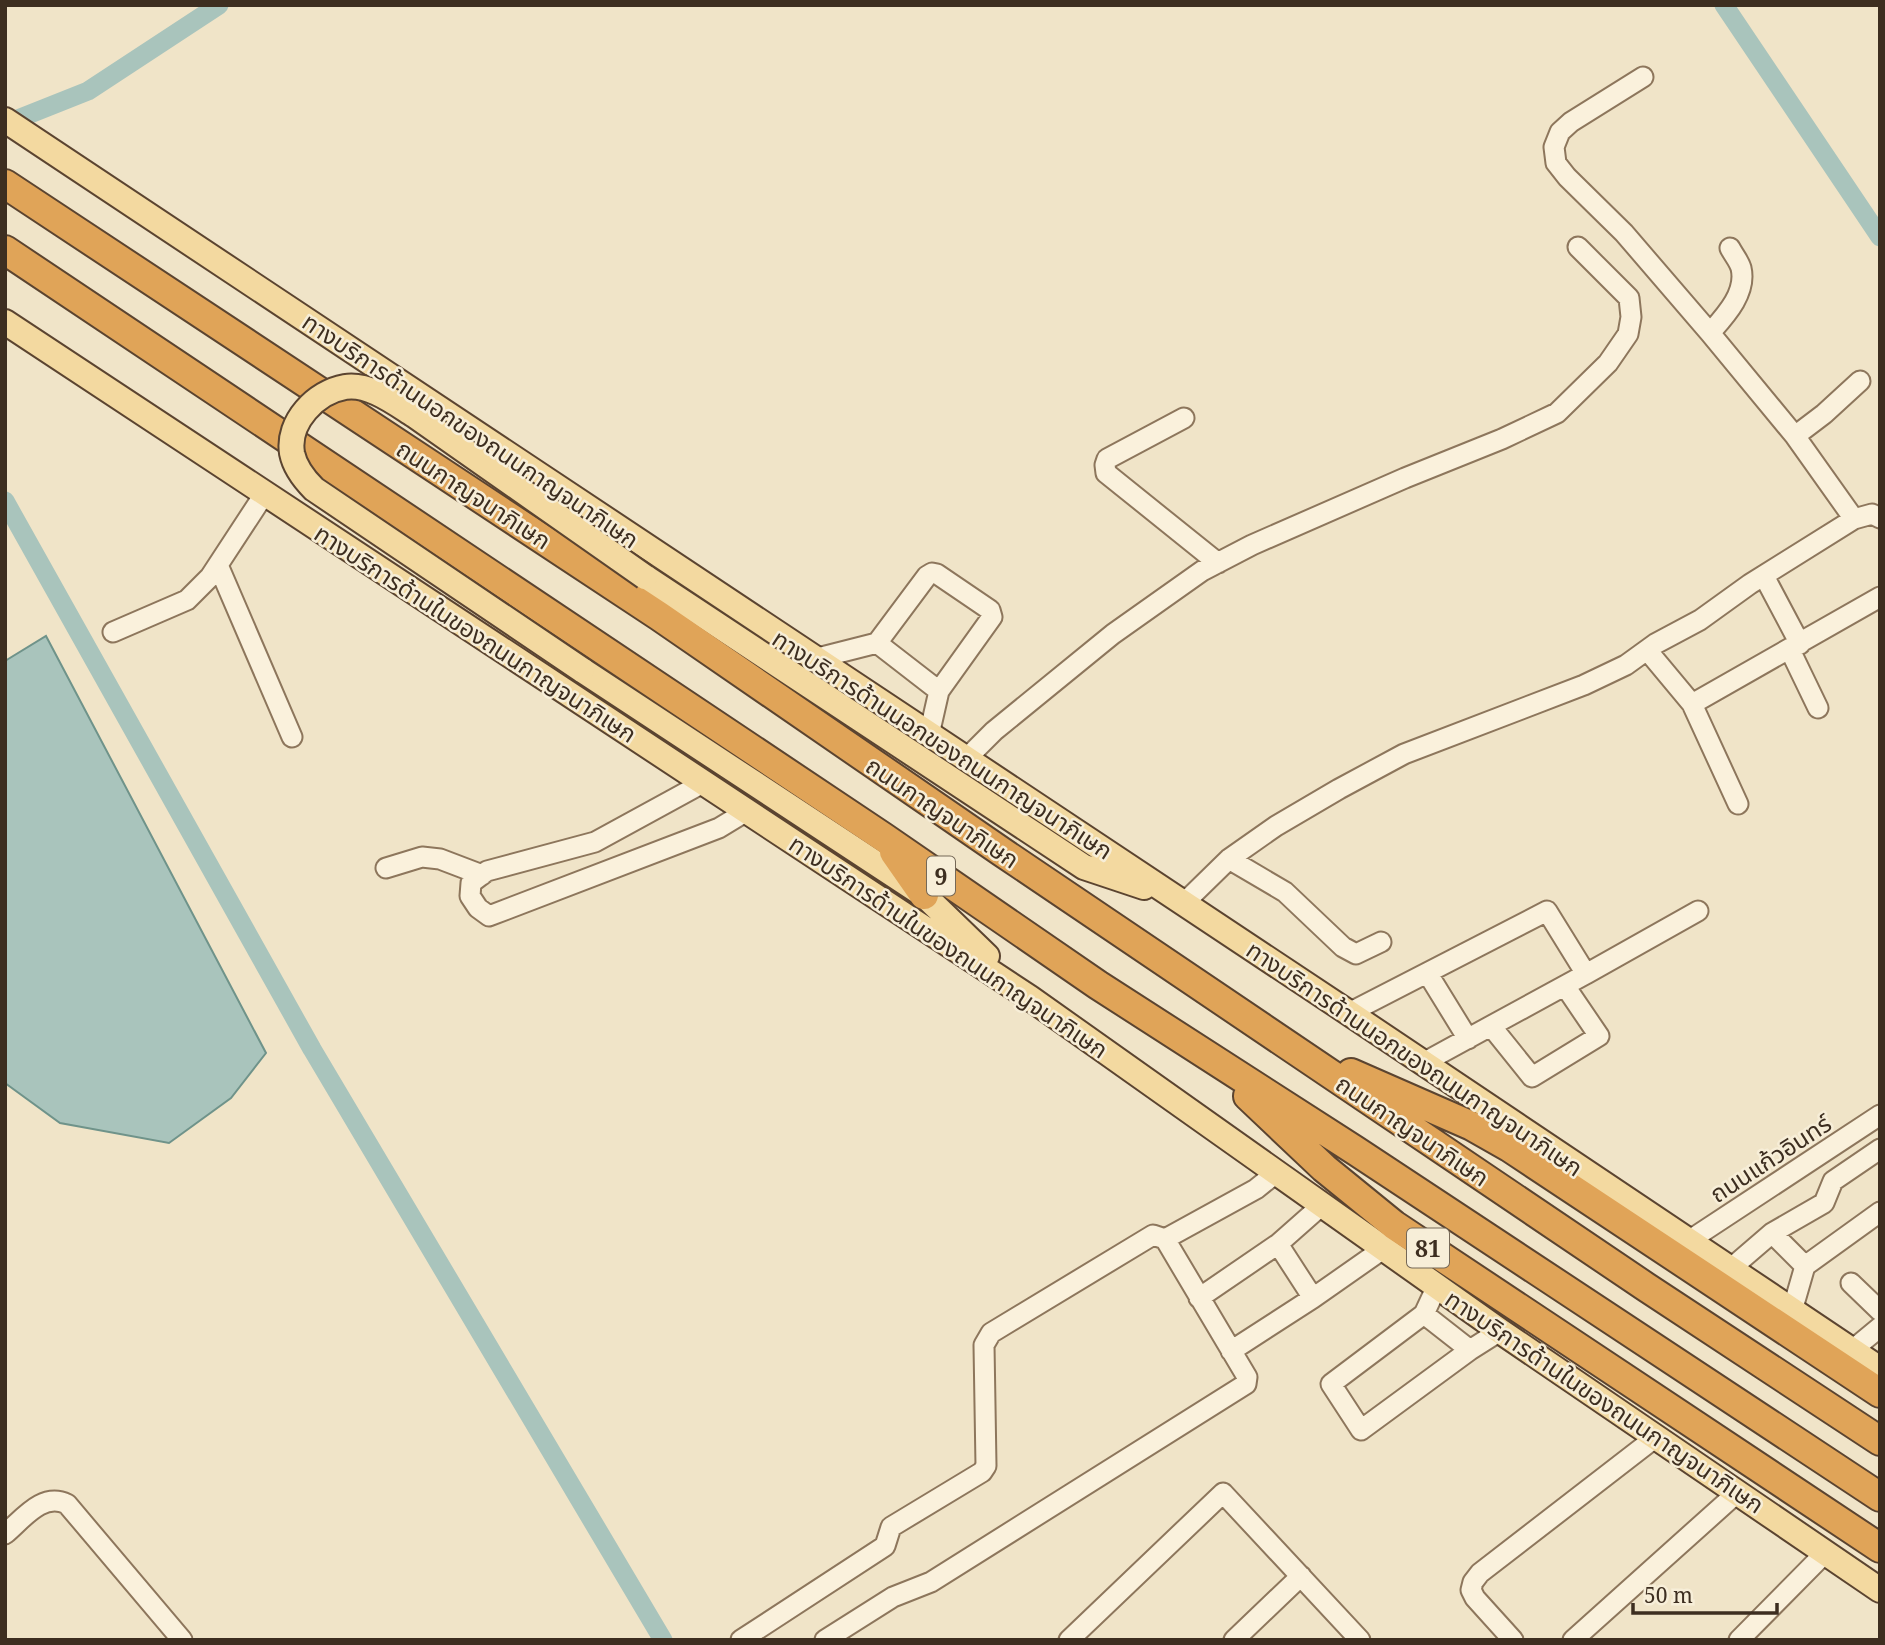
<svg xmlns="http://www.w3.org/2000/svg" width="1885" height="1645" viewBox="0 0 1885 1645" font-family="'Noto Serif','Noto Sans Thai',serif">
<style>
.water{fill:#a9c4bc;stroke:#6f938a;stroke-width:2}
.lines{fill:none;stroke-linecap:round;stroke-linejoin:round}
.canal{stroke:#a9c4bc;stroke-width:19}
.minor-casing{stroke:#8d765c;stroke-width:23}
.major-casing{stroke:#5b4430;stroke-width:28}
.highway-casing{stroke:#5b4430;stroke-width:32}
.minor{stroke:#faf1dc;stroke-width:19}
.major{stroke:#f3d9a0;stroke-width:24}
.highway{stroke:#e0a458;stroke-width:28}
.major-bridge-casing{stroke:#5b4430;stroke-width:28;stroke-linecap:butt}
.major-bridge{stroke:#f3d9a0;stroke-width:24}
.labels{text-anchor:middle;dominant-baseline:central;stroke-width:5;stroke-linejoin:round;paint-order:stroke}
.shield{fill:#f7eed8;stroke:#756857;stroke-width:2}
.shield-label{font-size:23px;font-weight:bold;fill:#3d2e20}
.street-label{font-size:24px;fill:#3d2e20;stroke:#f7eed8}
</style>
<rect width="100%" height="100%" fill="#f0e4c8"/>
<path class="water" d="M46 636 266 1053 231 1098 169 1143 60 1123 5 1083V661Z"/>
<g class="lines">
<path class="canal" d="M1724 5 1880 237
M5 124 88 91 219 5
M5 501 312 1049 663 1640"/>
<g class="minor-casing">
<path id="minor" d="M1643 77 1571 122 1560 132 1554 147 1556 163 1567 177 1624 233 1710 333 1795 436 1854 519
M1710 333C1725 316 1747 293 1741 268 1739 261 1733 254 1730 248
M1184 418 1107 459 1105 465 1106 473 1218 563
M1795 436 1824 414 1860 381
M218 565 292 737
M1764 576 1800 644
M113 632 187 600 210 577 265 493
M877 643 939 691
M1647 650 1692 704
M1790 650 1818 708
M814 659 877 643 927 576 932 573 937 574 990 610 992 617 939 691 929 735
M966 759 994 731 1113 634 1202 571 1252 545 1405 478 1502 439 1557 413 1608 363 1628 334 1631 317 1629 298 1578 247
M703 783 595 842 487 871 471 883 470 896 478 908 489 916 719 828 747 811
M1738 804 1692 704 1880 597
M1229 859 1285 892 1343 947 1356 954 1381 942
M386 868 422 857 440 859 482 875
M1184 903 1229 859 1276 826 1339 789 1404 754 1584 685 1626 665 1655 644 1700 620 1750 584 1854 519 1872 514 1880 518
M1428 974 1468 1039
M1586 974 1698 911
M1349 1013 1547 911 1586 974 1423 1063
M1491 1026 1532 1077 1599 1036 1565 986
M1772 1233 1805 1266
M1165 1239 1256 1189 1276 1173
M1687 1242 1880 1115
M1278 1244 1321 1206
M1729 1270 1772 1233 1824 1203 1833 1181 1880 1149
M1851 1283 1880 1311
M1437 1286 1424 1314 1331 1384 1361 1430 1470 1350 1500 1331
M1199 1298 1278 1244 1313 1298
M1792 1311 1805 1266 1880 1212
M1424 1314 1470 1350
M1231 1351 1313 1298 1383 1249
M1851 1351 1880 1327
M5 1534C23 1519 42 1492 67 1504L182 1640
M741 1640 885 1546 891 1527 982 1472 986 1466 984 1345 991 1333 1153 1235 1165 1239 1247 1377 1246 1384 931 1582 893 1597 825 1640
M1069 1640 1223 1493 1360 1640
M1234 1640 1301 1576
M1513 1640 1475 1598 1471 1590 1473 1582 1480 1573 1656 1437
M1573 1640 1738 1492
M1739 1640 1825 1553"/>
</g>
<g class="major-casing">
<path id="major" d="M5 120 1349 1013 1880 1369
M5 322 1030 998 1500 1331 1880 1590
M645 577 1084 867 1144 887
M582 670 924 895 987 956"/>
</g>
<g class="highway-casing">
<path id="highway" d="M5 184 659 616 1002 852 1646 1287 1880 1441
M5 250 883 837 1098 985 1356 1151 1880 1497
M894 852 924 895
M1351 1073 1472 1126 1509 1147 1880 1393
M1248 1096 1324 1168 1394 1225 1880 1548"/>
</g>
<use href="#minor" class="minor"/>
<use href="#major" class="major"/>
<use href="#highway" class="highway"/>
<g class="major-bridge-casing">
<path id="major-bridge" d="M582 670 314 489C304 479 295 468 292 453 287 422 316 392 345 387 369 383 395 403 414 415L645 577"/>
</g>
<use href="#major-bridge" class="major-bridge"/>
</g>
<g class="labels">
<g class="shield">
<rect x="927" y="856.5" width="28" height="39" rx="5"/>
<rect x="1407" y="1228.5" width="42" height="39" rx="5"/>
</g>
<g class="shield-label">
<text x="941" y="876">9</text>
<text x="1428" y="1248">81</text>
</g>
<g class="street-label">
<text transform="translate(471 430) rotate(34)">ทางบริการด้านนอกของถนนกาญจนาภิเษก</text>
<text transform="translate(474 494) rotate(33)">ถนนกาญจนาภิเษก</text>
<text transform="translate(476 633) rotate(33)">ทางบริการด้านในของถนนกาญจนาภิเษก</text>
<text transform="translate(943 744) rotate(33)">ทางบริการด้านนอกของถนนกาญจนาภิเษก</text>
<text transform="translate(943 812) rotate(34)">ถนนกาญจนาภิเษก</text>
<text transform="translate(949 946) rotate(34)">ทางบริการด้านในของถนนกาญจนาภิเษก</text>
<text transform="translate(1415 1058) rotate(34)">ทางบริการด้านนอกของถนนกาญจนาภิเษก</text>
<text transform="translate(1413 1130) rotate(34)">ถนนกาญจนาภิเษก</text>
<text transform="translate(1770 1158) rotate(-33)">ถนนแก้วอินทร์</text>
<text transform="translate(1605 1401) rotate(34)">ทางบริการด้านในของถนนกาญจนาภิเษก</text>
</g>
</g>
<rect width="1885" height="1645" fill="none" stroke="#3d2e20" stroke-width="14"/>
<path d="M1633 1603v10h144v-10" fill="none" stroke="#3d2e20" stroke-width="3.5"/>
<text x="1644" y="1603" font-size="21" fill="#3d2e20" stroke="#f7eed8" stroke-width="5" paint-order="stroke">50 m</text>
</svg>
